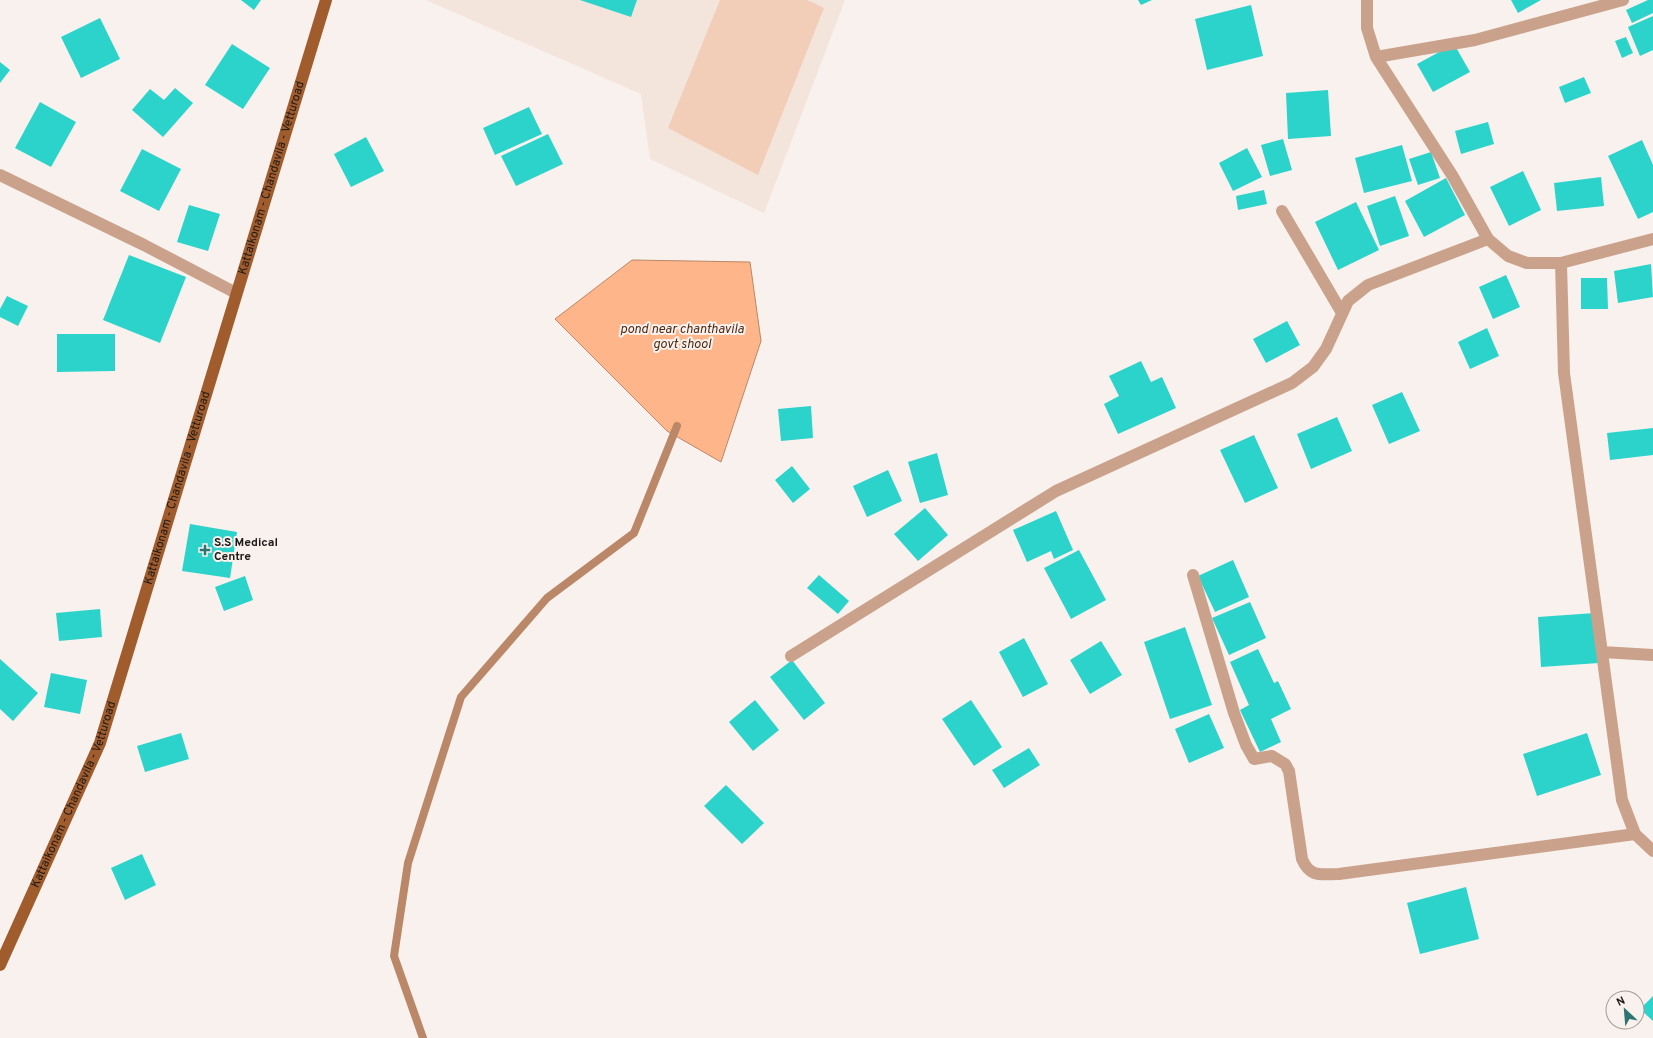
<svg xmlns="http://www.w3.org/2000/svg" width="1653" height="1038" viewBox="0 0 1653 1038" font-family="Overpass,sans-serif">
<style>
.built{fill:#f3e4dc}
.green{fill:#f2ceb8}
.water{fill:#feb58a;stroke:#ba8768}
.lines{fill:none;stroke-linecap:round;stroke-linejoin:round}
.stream{stroke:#ba8768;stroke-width:8}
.building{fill:#2cd3ca}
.minor{stroke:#caa28b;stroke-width:12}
.major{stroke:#a15c2e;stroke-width:12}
.poi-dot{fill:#2c7571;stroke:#f9f1ed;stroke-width:1.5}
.labels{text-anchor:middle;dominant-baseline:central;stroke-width:4;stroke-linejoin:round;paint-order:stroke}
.street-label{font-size:12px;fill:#1d1b19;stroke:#f9f1ed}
.poi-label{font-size:12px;font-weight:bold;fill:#1d1b19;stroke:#f9f1ed;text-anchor:start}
.water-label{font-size:13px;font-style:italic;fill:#4c2912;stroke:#f9f1ed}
</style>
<rect width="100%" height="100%" fill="#f9f1ed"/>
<path class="built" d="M426 0H845L764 213 650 159 641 94Z"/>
<path class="green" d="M720 0H807L824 8 758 175 668 128Z"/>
<path class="water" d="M632 260 750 262 761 341 721 462 667 431 555 319Z"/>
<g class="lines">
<path class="stream" d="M423 1038 394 956 408 863 461 697 547 598 634 533 677 426"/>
</g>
<path class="building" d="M241 0H261L254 10Z
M580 0H637L631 17Z
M1138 0H1152L1141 5Z
M1511 0H1541L1518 13Z
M1648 0H1653V13L1632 23 1626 10Z
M1251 5 1263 56 1207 70 1195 19Z
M1653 16V50L1640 56 1628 27Z
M100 18 120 59 81 78 61 37Z
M1626 37 1633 53 1622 58 1615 41Z
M232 44 270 68 243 109 205 85Z
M1454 44 1470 72 1433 92 1417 64Z
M0 62 10 70 0 83Z
M1584 77 1591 93 1565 103 1559 87Z
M175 88 193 103 163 137 132 110 150 89 164 100Z
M1328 90 1331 136 1288 139 1286 93Z
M40 102 76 122 51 167 15 148Z
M529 107 542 134 495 155 483 128Z
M1488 122 1494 144 1461 154 1455 131Z
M548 134 563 164 516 186 501 156Z
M366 137 384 171 351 187 334 154Z
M1283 139 1292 170 1270 176 1261 145Z
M1642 140 1653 165V212L1638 219 1608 156Z
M1402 145 1412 181 1364 193 1355 158Z
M1247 148 1262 177 1233 191 1219 163Z
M142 149 181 169 159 211 120 191Z
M1431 152 1440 178 1418 185 1409 159Z
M1523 171 1541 210 1509 226 1490 187Z
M1601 177 1604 206 1557 211 1554 183Z
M1446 178 1465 215 1424 237 1405 201Z
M1264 190 1267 204 1238 210 1236 196Z
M1395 196 1409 236 1380 246 1367 206Z
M1356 202 1379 250 1338 270 1315 222Z
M189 205 220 214 208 251 177 242Z
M129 255 186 277 160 343 103 320Z
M1651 264 1653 297 1618 303 1614 271Z
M1506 275 1520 307 1493 319 1479 287Z
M1581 278H1607L1608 309H1581Z
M7 296 28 306 18 326 0 317V309Z
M1287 321 1300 345 1266 363 1253 339Z
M1487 328 1499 356 1470 369 1458 342Z
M57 334H115V371L57 372Z
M1141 361 1151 382 1162 377 1176 408 1118 434 1104 404 1119 396 1109 376Z
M1402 392 1420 431 1389 444 1372 405Z
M811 406 813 438 781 441 778 409Z
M1337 417 1352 451 1311 469 1297 434Z
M1653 428V455L1610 460 1607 433Z
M1254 435 1278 488 1245 503 1220 450Z
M937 453 948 495 920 503 908 462Z
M792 466 810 489 793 503 775 480Z
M888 470 902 501 867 517 853 486Z
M925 508 948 535 918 561 894 534Z
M1056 511 1073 550 1054 559 1051 551 1027 562 1013 530Z
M190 524 237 532 230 578 182 571Z
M1079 550 1106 600 1071 619 1044 568Z
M1233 560 1249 597 1215 612 1198 576Z
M819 575 849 601 838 614 807 588Z
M245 576 253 600 224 611 215 587Z
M1250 602 1266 638 1229 655 1212 618Z
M100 609 102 637 59 641 56 613Z
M1595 613 1599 663 1541 667 1538 617Z
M1185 627 1212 705 1170 719 1144 642Z
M1024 638 1048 684 1023 697 999 652Z
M1101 641 1122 675 1090 694 1070 660Z
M1258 649 1274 683 1278 681 1291 709 1271 719 1281 742 1260 752 1240 710 1249 705 1230 662Z
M0 659 38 693 13 721 0 709Z
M792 660 825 703 804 720 770 677Z
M51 673 87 680 80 714 44 707Z
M755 700 779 730 753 751 729 722Z
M971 700 1002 747 974 766 942 719Z
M1209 714 1224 748 1189 763 1175 729Z
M181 733 189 759 145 772 137 746Z
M1587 733 1601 775 1537 796 1523 754Z
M1029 748 1040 765 1004 788 992 770Z
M726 785 764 823 742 844 704 806Z
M142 854 156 885 125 900 111 868Z
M1466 887 1479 939 1420 954 1407 903Z
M1653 996V1021L1640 1009Z"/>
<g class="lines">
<path class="minor" d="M1367 0V28L1376 57 1452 175 1488 239 1508 256 1527 263H1561L1653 239
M1376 57 1475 40 1623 0
M0 175 144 245 236 293
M1282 211 1342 313
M1561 263 1564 373 1622 800 1635 834 1653 851
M1193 575 1234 713 1246 745 1254 759 1272 756 1285 764 1289 771 1302 859C1310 878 1321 874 1339 874L1635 834
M1602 652 1653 655
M791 656 1056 491 1292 383 1313 367 1326 349 1348 301 1368 285 1488 239"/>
<path class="major" id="s1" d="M0 965 100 743 326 0"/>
</g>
<path class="poi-dot" d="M203 544h4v4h4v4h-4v4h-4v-4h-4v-4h4z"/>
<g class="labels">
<g class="street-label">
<text stroke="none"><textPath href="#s1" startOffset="834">Kattaikonam - Chandavila - Vetturoad</textPath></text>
<text stroke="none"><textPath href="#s1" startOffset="510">Kattaikonam - Chandavila - Vetturoad</textPath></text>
<text stroke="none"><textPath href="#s1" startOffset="186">Kattaikonam - Chandavila - Vetturoad</textPath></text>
</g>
<g class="poi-label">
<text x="214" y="543">S.S Medical<tspan x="214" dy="14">Centre</tspan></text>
</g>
<g class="water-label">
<text x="682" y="330">pond near chanthavila<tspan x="682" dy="15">govt shool</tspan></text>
</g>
</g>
<g transform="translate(1625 1010) rotate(334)"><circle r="19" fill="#f9f1ed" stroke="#a19b98"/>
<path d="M0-3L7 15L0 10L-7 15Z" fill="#2c7571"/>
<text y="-6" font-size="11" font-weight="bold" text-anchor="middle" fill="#1d1b19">N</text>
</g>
</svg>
